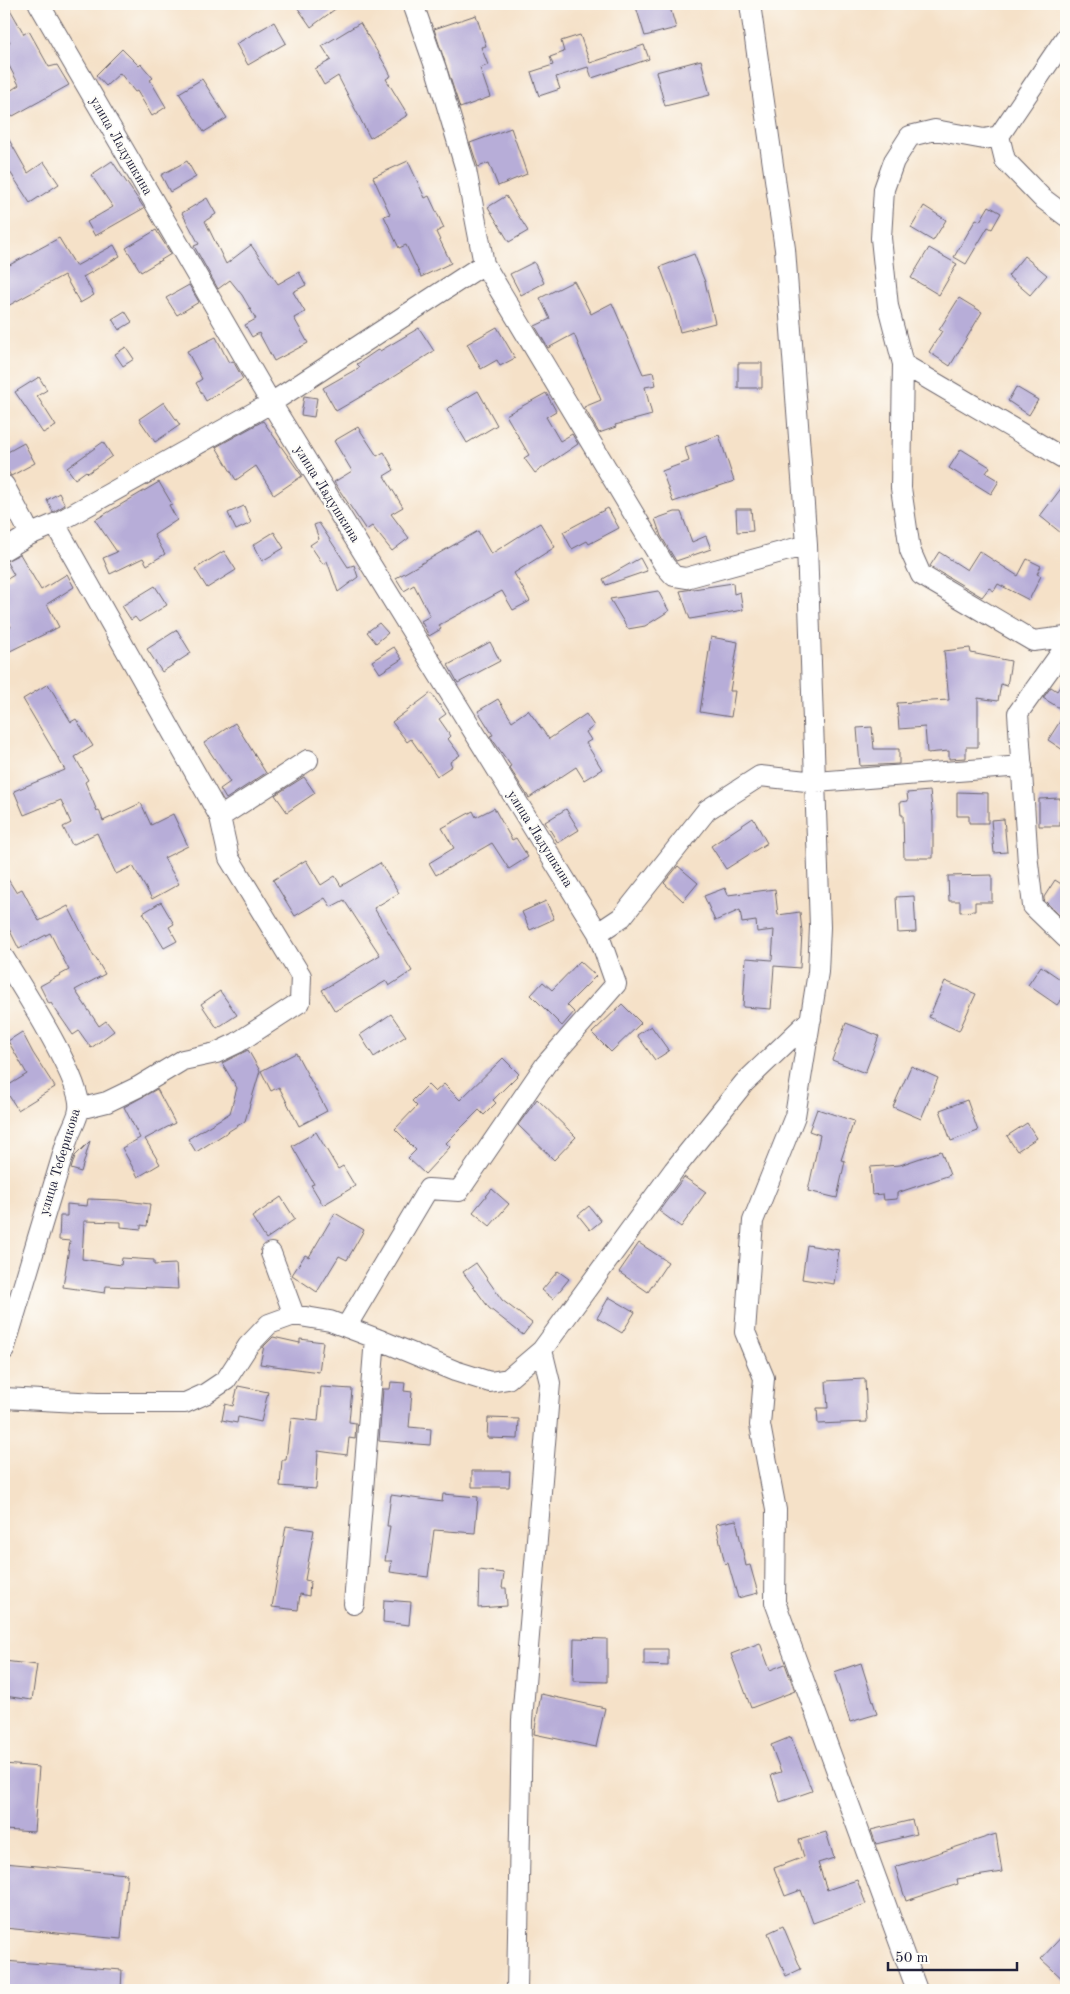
<svg xmlns="http://www.w3.org/2000/svg" width="1070" height="1994" viewBox="0 0 1070 1994" font-family="'Old Standard TT',serif">
<style>
.building{fill:#b7add8}
.lines{fill:none;stroke-linecap:round;stroke-linejoin:round}
.minor-casing{stroke:#6c656c;stroke-width:22}
.minor{stroke:#fff;stroke-width:20}
.labels{text-anchor:middle;dominant-baseline:central;stroke-width:4;stroke-linejoin:round;paint-order:stroke}
.street-label{font-size:14px;fill:#22223b;stroke:#fdfcf7}
</style>
<rect width="100%" height="100%" fill="#fdfcf7"/>
<filter id="ink" filterUnits="userSpaceOnUse"><feTurbulence type="fractalNoise" baseFrequency=".02" numOctaves="2"/><feDisplacementMap in="SourceGraphic" scale="10" xChannelSelector="R" yChannelSelector="G"/><feConvolveMatrix kernelMatrix="1 2 1 2 8 2 1 2 1" color-interpolation-filters="sRGB"/></filter>
<filter id="wash" filterUnits="userSpaceOnUse"><feTurbulence type="fractalNoise" baseFrequency=".0096" numOctaves="4" result="noise"/><feDisplacementMap in="SourceGraphic" scale="20" xChannelSelector="R" yChannelSelector="G"/><feGaussianBlur stdDeviation="1.12" result="paint"/><feColorMatrix in="noise" values="0 0 0 0 0 0 0 0 0 0 0 0 0 0 0 0 0 1.4 0 .05"/><feComposite in="paint" operator="in"/></filter>
<g filter="url(#wash)">
<rect width="100%" height="100%" fill="#f5e1c8"/>
<g id="blocks">
<path class="building" d="M4 4H7L24 34 29 31 49 67 57 65 69 85 4 121V95L19 85 4 56V45L10 42 4 31Z
M295 4H342L311 27Z
M648 4H669L676 28 645 36 636 7Z
M476 15 486 46 481 47 488 65 480 68 490 97 460 108 434 29Z
M274 22 286 43 248 65 236 44Z
M360 23 387 68 391 76 386 79 408 115 370 138 338 76 324 85 315 69 331 60 322 46Z
M580 35 590 63 644 45 649 59 592 78 588 67 556 77 560 89 539 96 531 72 553 65 550 57 564 52 561 41Z
M122 49 139 66 141 64 153 78 150 80 166 107 152 116 137 91 135 92 120 73 106 86 96 75Z
M701 60 710 95 665 106 656 72Z
M202 79 227 118 204 132 179 93Z
M511 128 527 174 498 186 489 163 478 167 470 143Z
M4 131 28 173 44 162 59 184 30 203 10 172 4 176Z
M112 161 144 208 95 236 87 222 113 207 91 175Z
M187 161 196 177 170 192 161 175Z
M408 161 425 198 429 196 444 228 436 232 451 263 421 277 406 245 399 248 384 216 390 214 373 177Z
M506 196 528 231 509 242 488 207Z
M207 198 216 214 205 221 226 264 251 245 278 284 299 272 306 285 293 292 305 312 294 318 308 343 274 361 259 333 252 337 245 325 256 319 242 295 230 280 218 289 194 246 199 244 182 213Z
M924 206 946 220 933 241 911 228Z
M989 206 1001 213 992 229 988 227 966 264 954 257 976 219 980 221Z
M156 230 171 254 141 272 126 248Z
M59 238 76 266 114 245 120 256 83 277 94 295 80 303 64 275 4 308V268Z
M929 248 957 264 939 295 911 278Z
M694 254 705 282 715 323 680 332 672 299 660 267Z
M1024 256 1047 275 1030 295 1008 276Z
M534 262 544 283 521 295 510 274Z
M574 281 591 314 612 303 643 374 653 372 656 385 645 387 652 415 615 425 616 427 599 433 584 407 601 400 574 334 548 348 535 326 550 319 540 298Z
M189 285 199 302 177 315 166 298Z
M959 298 982 312 950 366 929 352 942 331 939 330Z
M125 311 132 322 119 330 112 319Z
M497 327 515 358 500 366 497 360 481 369 467 344Z
M419 328 434 351 374 389 336 411 323 388 360 367 357 364 379 349 380 351Z
M216 337 229 363 233 361 243 379 206 401 196 383 202 379 187 351Z
M126 347 134 359 123 366 115 354Z
M738 363H762V388H738Z
M39 377 47 390 37 396 56 426 43 433 15 392Z
M1016 387 1038 400 1029 415 1008 401Z
M478 391 497 425 467 443 447 409Z
M546 393 556 411 546 417 560 441 572 434 578 444 535 473 524 458 529 455 506 415Z
M304 396 317 398 314 417 301 415Z
M164 402 180 425 155 442 139 419Z
M263 421 302 476 274 495 256 466 236 480 216 447Z
M358 427 377 456 384 452 394 470 384 476 403 507 391 514 409 538 392 551 372 526 366 530 334 482 352 471 334 441Z
M719 435 734 481 673 502 662 471 689 461 685 447Z
M103 442 112 456 88 473 86 471 75 479 67 468Z
M24 443 35 463 11 476 4 465V454Z
M961 449 990 467 986 473 999 481 991 494 949 468Z
M159 482 172 504 169 505 177 520 154 535 165 554 147 565 143 558 110 574 103 558 117 552 95 520Z
M1066 482V537L1040 516Z
M59 493 65 505 53 512 47 500Z
M244 506 251 523 236 530 228 513Z
M608 508 619 528 589 544 587 541 572 549 563 532Z
M736 509H751L753 531 737 532Z
M675 512H681L692 542 706 536 711 549 676 561 661 536 655 519Z
M319 523 348 567 354 565 358 577 338 592 327 561 323 564 310 545 319 539 314 525Z
M540 523 555 547 514 573 530 601 513 610 502 591 439 625 441 629 429 636 421 621 430 616 414 585 404 591 396 578 478 531 491 554Z
M274 532 284 548 262 561 253 545Z
M224 551 236 570 207 588 195 569Z
M979 551 1018 576 1027 559 1041 566 1037 574 1041 576 1029 600 998 584 994 591 989 588 982 597 930 566 939 552 967 570Z
M20 554 41 590 67 574 74 587 47 604 59 627 4 654V631L11 627 4 615V581L14 575 6 561Z
M640 558 647 571 606 585 603 579Z
M733 583 734 594 740 592 743 610 690 619 680 591Z
M155 586 167 605 139 622 135 617 131 620 122 606Z
M658 591 669 611 645 626 628 629 610 599Z
M379 623 388 633 376 643 367 632Z
M177 630 191 653 162 672 147 649Z
M711 637 738 642 730 691H735L731 717 700 712Z
M490 642 500 661 458 683 448 665Z
M394 647 402 659 380 673 372 661Z
M970 648 971 653 1011 661 1007 686 1001 684 998 701 978 698V747H966V758L949 759V751L927 753 925 727 899 729 897 703 949 700 944 651Z
M1066 677V752L1048 740 1066 712 1043 698 1051 687 1057 691Z
M48 684 71 722 76 719 93 746 75 757 88 780 85 782 97 811 99 810 103 821 141 803 151 825 173 814 188 846 164 858 179 884 152 899 133 866 116 874 97 833 72 845 63 827 71 823 61 800 24 815 14 791 65 770 23 699Z
M431 693 446 714 439 719 451 736 448 739 460 755 450 762 452 766 437 776 411 739 407 742 392 722Z
M498 699 512 721 528 710 549 739 586 714 594 726 586 732 591 740 586 743 602 769 584 780 576 767 529 798 509 767 511 766 490 736 493 735 478 711Z
M235 723 266 773 226 799 220 789 230 782 204 743Z
M872 727 874 749H899V764L860 766 857 728Z
M304 777 315 793 287 812 275 795Z
M930 791 933 817V858H904L903 815H901L900 802 908 801 907 793Z
M957 792 988 793V823H969V816H957Z
M1060 798V826H1039V799Z
M494 808 512 840 516 838 528 857 509 869 492 843 436 875 429 863 454 848 442 828 473 811 476 817Z
M566 809 579 830 558 843 545 822Z
M753 818 767 843 726 869 711 846Z
M1004 819 1007 852 994 853 991 820Z
M306 860 321 885 335 876 341 886 380 863 399 893 374 908 412 971 389 986 386 981 335 1011 322 990 380 955 344 900 331 907 325 898 295 916 273 880Z
M678 866 698 883 683 901 664 883Z
M4 873 16 892 22 889 39 921 68 906 94 957H95L105 974 75 990 99 1026 106 1021 114 1031 91 1048 79 1031 73 1035 51 1003 49 1004 40 986 69 970 50 933 19 949 4 919Z
M992 875V902H975V911L960 912V901H949L948 876Z
M1055 880 1066 887V922L1044 900V897Z
M725 888 728 895 775 889 778 915 800 912 802 932 800 968 774 966 771 1009 743 1007 746 958 772 960 774 930 757 932 756 921 742 923 740 910 715 921 704 896Z
M914 896 916 932 898 933 896 897Z
M546 901 554 919 530 930 522 912Z
M161 902 174 924 169 927 177 941 164 948 143 913Z
M580 961 596 976 567 1005 574 1012 562 1026 531 995 543 982 552 990Z
M1041 966 1066 983V993L1057 1005 1028 985Z
M945 981 976 994 959 1031 929 1017Z
M220 991 237 1015 217 1028 201 1004Z
M622 1004 641 1023 611 1052 592 1033Z
M391 1014 406 1036 374 1057 360 1035Z
M846 1023 879 1036 865 1073 832 1060Z
M651 1026 669 1051 655 1060 637 1035Z
M22 1032 33 1053 55 1087 18 1110 4 1088 27 1074 8 1041Z
M248 1050 260 1071 245 1121 196 1152 188 1139 230 1113 237 1088 222 1063Z
M296 1053 327 1111 299 1126 279 1087 271 1091 261 1071Z
M503 1058 519 1074 493 1100 496 1103 484 1115 479 1110 446 1143 450 1147 425 1174 408 1158 416 1150 395 1129 417 1106 412 1101 428 1085 435 1092 444 1084 460 1100Z
M911 1066 938 1078 921 1119 893 1107Z
M157 1089 175 1123 145 1139 160 1164 138 1177 122 1148 140 1138 124 1107Z
M537 1099 576 1137 554 1160 518 1125Z
M967 1100 978 1131 951 1141 940 1110Z
M817 1109 854 1121 841 1160 845 1161 837 1198 808 1191 820 1135 809 1131Z
M1027 1123 1037 1138 1017 1151 1007 1136Z
M316 1132 338 1169 343 1166 355 1186 323 1205 311 1185 314 1184 292 1146Z
M90 1141 81 1172 71 1169 75 1156Z
M941 1151 950 1175 897 1193V1199L884 1200 883 1194 872 1195 870 1167 900 1165Z
M684 1177 706 1192 681 1227 659 1211Z
M492 1189 509 1204 490 1226 473 1212Z
M281 1197 295 1219 266 1239 252 1217Z
M88 1199 118 1200 150 1204 147 1226 141 1225V1229L121 1227V1222L84 1221 82 1259 121 1265 122 1258 154 1260V1265L176 1264 178 1289 106 1286 105 1293 63 1287 70 1241 59 1240 60 1216H67V1204L87 1206Z
M589 1206 601 1221 590 1230 578 1215Z
M335 1213 364 1230 347 1260 339 1256 317 1292 292 1275 305 1255 309 1257Z
M639 1243 668 1262 648 1292 619 1272Z
M807 1245 839 1250 834 1284 802 1279Z
M476 1263 502 1300 532 1323 523 1335 489 1308 463 1272Z
M558 1271 569 1279 553 1299 542 1290Z
M609 1297 635 1312 622 1333 597 1318Z
M273 1337 300 1343V1339L323 1342 319 1372 260 1364 264 1346Z
M865 1379 867 1422 818 1424 817 1408H828L826 1381Z
M391 1382 405 1383 404 1391 412 1392 409 1427 431 1429 430 1445 379 1441 383 1389H390Z
M238 1386 268 1392 261 1422 238 1417 237 1423 222 1420 225 1404 233 1406Z
M321 1387 352 1389 349 1422 356 1423 355 1439 349 1438 347 1455 318 1451 316 1489 280 1486 282 1460H286L291 1418 318 1421Z
M488 1418 519 1419 518 1439 487 1438Z
M472 1471H510L509 1487H472Z
M443 1494 478 1497 475 1533 434 1530 428 1577 390 1572 392 1561H385L390 1526H387L391 1495 442 1502Z
M736 1520 746 1566 750 1565 758 1593 738 1598 728 1563 725 1564 716 1524Z
M286 1526 314 1530 305 1580 310 1581 309 1596 300 1594 298 1610 272 1607Z
M479 1570 504 1573 502 1588H506L507 1606 478 1608Z
M384 1600 411 1602 409 1625 383 1622Z
M574 1638 607 1639V1682L573 1681Z
M760 1643 770 1670 785 1664 795 1691 751 1708 731 1654Z
M644 1649H668V1666L644 1665Z
M4 1661 37 1665 32 1700 4 1696Z
M861 1663 877 1714 850 1722 834 1672Z
M541 1694 605 1708 596 1747 534 1734Z
M791 1737 812 1791 780 1802 771 1775 781 1772 771 1745Z
M4 1764 39 1767 34 1832 4 1830Z
M912 1820 916 1834 876 1844 871 1830Z
M826 1832 834 1858 818 1863 827 1890 857 1880 866 1904 813 1923 801 1890 785 1896 774 1868 804 1857 799 1840Z
M996 1834 1002 1872 957 1879 958 1884 906 1901 895 1867Z
M4 1863 127 1874 121 1939 4 1928Z
M783 1926 801 1969 786 1976 768 1933Z
M1066 1932V1982L1041 1959Z
M4 1961 122 1970 121 1990H4Z"/>
</g>
</g>
<g filter="url(#ink)">
<use href="#blocks" fill-opacity="0" stroke="#6c656c" stroke-width="1"/>
<g class="lines">
<g class="minor-casing">
<path id="minor" d="M39 4 271 403 598 933 616 984 546 1064 459 1191 428 1189 346 1327
M413 4 436 69 466 170 484 264 665 566 674 576 686 578 807 545
M750 4 785 249 807 545 820 927 818 972 795 1116 753 1221 745 1332 764 1378 760 1425 776 1510 775 1602 917 1990
M1066 37 999 136 1005 160 1042 198 1066 216
M999 136 984 139 935 130 910 136 894 161 884 189 881 238 888 306 903 364 901 488 910 550 921 575 1033 641 1066 637
M903 364 1063 458
M4 485 25 524 29 535
M55 524 220 817 229 858 301 976 300 1002 237 1043 216 1053 183 1060 138 1087 107 1102 79 1109
M4 550 29 535 55 524 271 403 484 264
M1066 646 1018 713 1028 863 1033 906 1066 938
M220 817 308 760
M598 933 622 917 707 810 760 776 816 782 1022 766
M4 958C21 986 83 1081 79 1109 78 1119 70 1131 67 1141L4 1350
M271 1253 294 1315
M4 1398 97 1403H185L205 1394 226 1380 248 1346 269 1324 294 1315 330 1321 375 1338 455 1371 490 1382 508 1379 542 1350 674 1170 744 1083 811 1019
M354 1604 375 1338
M517 1990 522 1720 550 1383 542 1350"/>
</g>
<use href="#minor" class="minor"/>
</g>
</g>
<g class="labels">
<g class="street-label">
<text transform="translate(121 146) rotate(60)">улица Ладушкина</text>
<text transform="translate(327 494) rotate(58)">улица Ладушкина</text>
<text transform="translate(540 839) rotate(58)">улица Ладушкина</text>
<text transform="translate(60 1162) rotate(-73)">улица Теберикова</text>
</g>
</g>
<rect width="1070" height="1994" fill="none" stroke="#fdfcf7" stroke-width="20"/>
<path d="M888 1962v8h129v-8" fill="none" stroke="#22223b" stroke-width="2.5"/>
<text x="895" y="1962" font-size="15" fill="#22223b" stroke="#fdfcf7" stroke-width="4" paint-order="stroke">50 m</text>
</svg>
